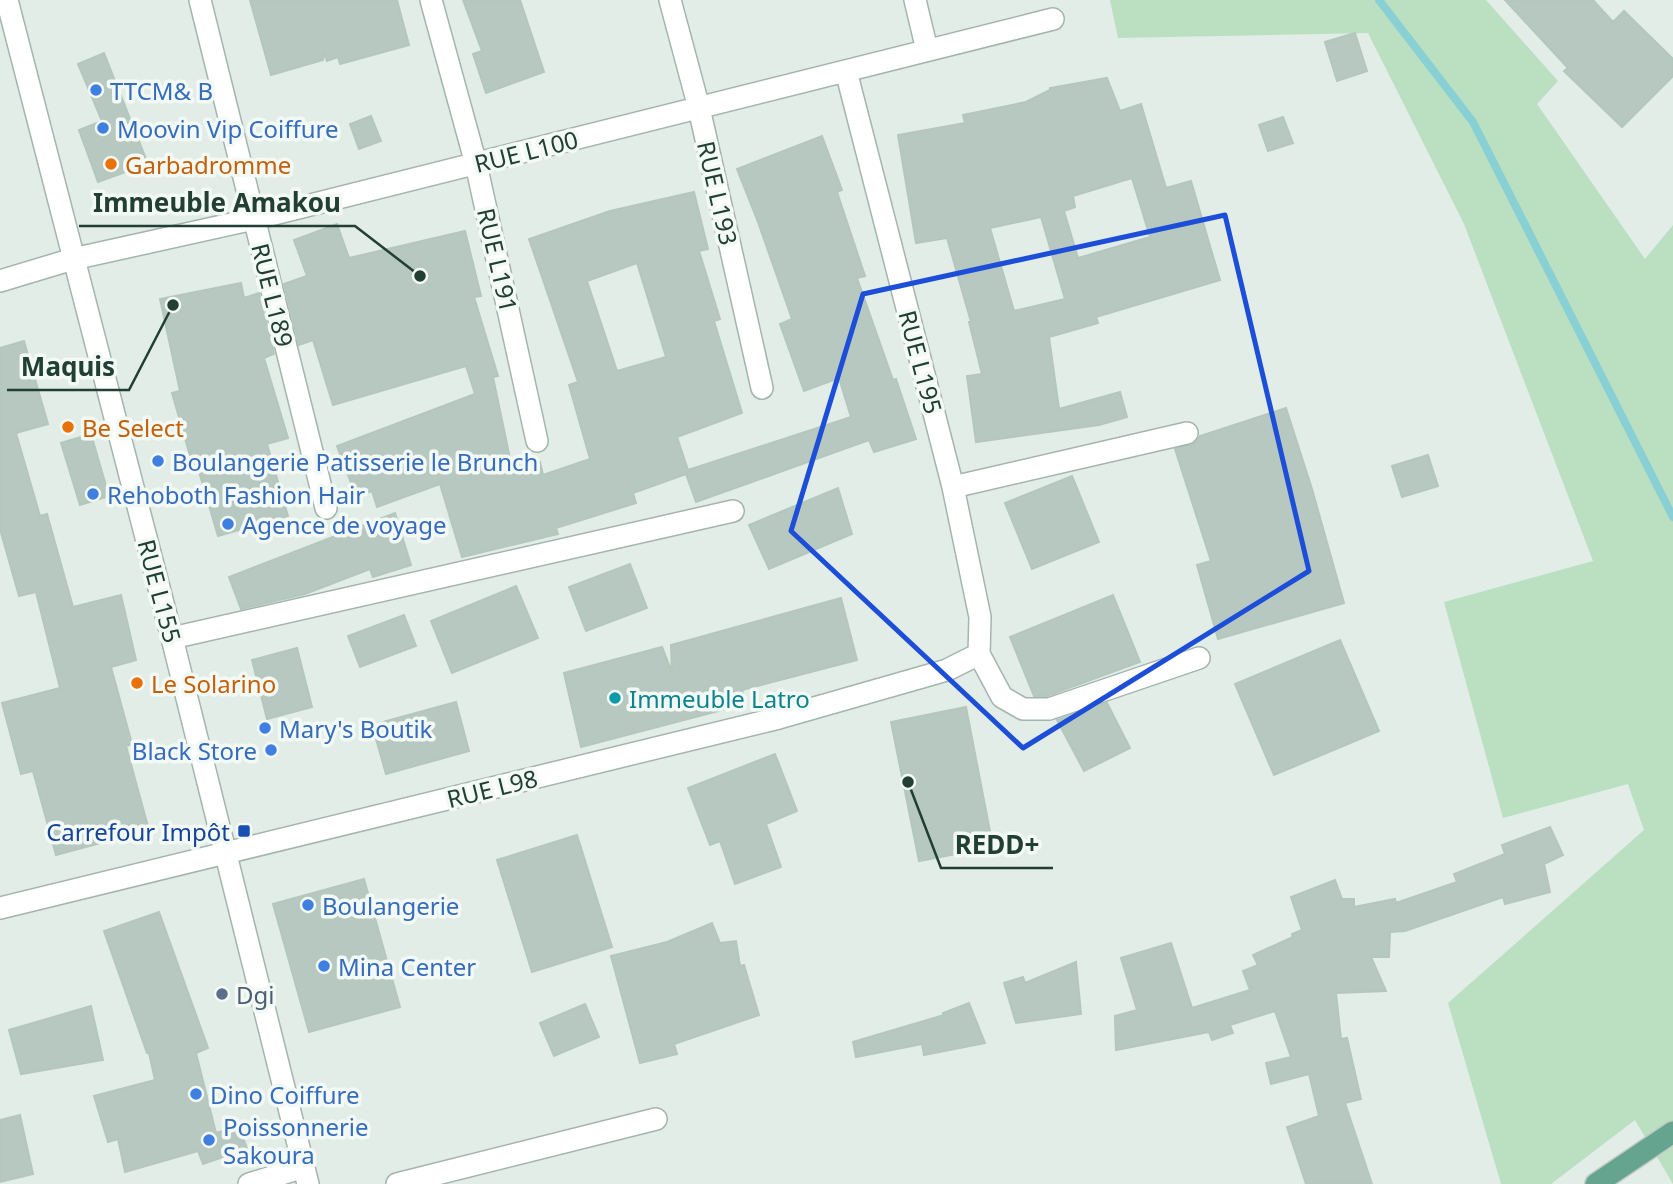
<svg xmlns="http://www.w3.org/2000/svg" width="1673" height="1184" viewBox="0 0 1673 1184" font-family="'Noto Sans',sans-serif">
<style>
.green{fill:#badfc1}
.lines{fill:none;stroke-linecap:round;stroke-linejoin:round}
.stream{stroke:#88d0d4;stroke-width:8}
.building{fill:#b7c8c0;stroke:#b4c7bd;stroke-width:2;fill-rule:evenodd}
.minor-casing{stroke:#a4b5ae;stroke-width:24}
.major-casing{stroke:#c1c9c6;stroke-width:24}
.minor{stroke:#fff;stroke-width:21}
.major{stroke:#65a48e;stroke-width:21}
.marked{fill:none;stroke:#1d4ed8;stroke-width:5;stroke-linejoin:round}
.shop-dot{fill:#3f7fe0;stroke:#f3f9f5;stroke-width:2.5}
.food-dot{fill:#e8710a;stroke:#f3f9f5;stroke-width:2.5}
.culture-dot{fill:#0f9aa8;stroke:#f3f9f5;stroke-width:2.5}
.transit-dot{fill:#1a4fb4;stroke:#f3f9f5;stroke-width:2.5}
.service-dot{fill:#5c6f8a;stroke:#f3f9f5;stroke-width:2.5}
.labels{text-anchor:middle;dominant-baseline:central;stroke-width:7;stroke-linejoin:round;paint-order:stroke}
.shop-label{font-size:24px;fill:#366cbe;stroke:#f3f9f5;text-anchor:start}
.street-label{font-size:24px;fill:#213f34;stroke:#f3f9f5}
.food-label{font-size:24px;fill:#c56008;stroke:#f3f9f5;text-anchor:start}
.culture-label{font-size:24px;fill:#0d838f;stroke:#f3f9f5;text-anchor:start}
.transit-label{font-size:24px;fill:#164399;stroke:#f3f9f5;text-anchor:end}
.service-label{font-size:24px;fill:#4e5e75;stroke:#f3f9f5;text-anchor:start}
.leader{fill:none;stroke:#213f34;stroke-width:2.5}
.callout-dot{fill:#213f34;stroke:#f3f9f5;stroke-width:2.5}
.callout-label{font-size:26px;text-anchor:middle;font-weight:bold;fill:#213f34;stroke:#f3f9f5;stroke-width:7;stroke-linejoin:round;paint-order:stroke}
</style>
<rect width="100%" height="100%" fill="#e2ede7"/>
<path class="green" d="M1110 0H1486L1558 81 1537 104 1645 259 1673 225V1184L1635 1120 1551 1184H1501L1448 1003 1644 830 1628 784 1503 818 1444 602 1593 561 1464 224 1368 33 1118 38Z"/>
<g class="lines">
<path class="stream" d="M1379 0 1473 122 1673 517"/>
</g>
<path class="building" d="M250 0H397L409 45 340 64 338 57 327 61 324 53 323 60 271 75Z
M463 0H520L544 72 486 93 473 54 482 51Z
M1505 0H1593L1613 22 1624 11 1673 59V76L1622 127 1564 71 1568 68Z
M1355 33 1367 71 1337 81 1325 42Z
M104 53 148 164 98 182 79 130 102 121 78 64Z
M1107 78 1120 111 1141 104 1166 188 1191 181 1220 280 1096 317 1098 323 1049 337 1059 409 1120 392 1127 417 1099 425 976 442 967 376 982 374 969 322H971L947 238 916 243 898 135 965 123 963 115 1026 102 1050 90V88ZM1132 178 1150 237 1078 258 1064 211 1075 207 1073 196ZM1041 217 1065 299 1014 311 990 228Z
M371 116 381 141 359 149 350 124Z
M1283 117 1293 143 1268 151 1259 125Z
M822 136 842 190 837 192 865 276 857 278 893 380 896 379 916 439 874 452 869 440 696 502 686 474 633 493 636 503 556 528 558 534 462 557 440 484 377 507 372 491 356 496 337 446 475 394 466 366 333 405 313 340 299 345 284 284 307 276 294 240 337 224 349 258 465 231 481 296 474 297 498 376 493 377 512 468 540 462 543 475 590 459 569 385 578 382 529 239 610 211 694 192 708 249 699 251 720 319 714 321 742 413 677 437 688 470 851 417 839 378 804 391 780 324 792 319 758 222 737 169ZM637 263 666 357 617 371 587 281Z
M241 283 244 298 259 293 274 354 264 358 288 438 267 444 288 516 218 536 197 465 193 466 172 393 180 391 160 299Z
M24 341 48 424 16 433 40 516 47 514 73 607 121 595 136 660 111 667 132 744 126 746 149 830 56 855 33 771 21 774 2 703 60 688 36 592 19 596 0 529V348Z
M1286 408 1312 489 1344 603 1218 639 1197 565 1211 561 1175 449 1195 443 1200 436Z
M91 434 109 496 80 505 61 443Z
M1428 455 1438 486 1402 497 1392 466Z
M1072 476 1099 542 1032 569 1005 503Z
M838 488 852 534 769 569 749 525Z
M395 513 411 565 373 577 370 569 305 594 241 609 229 577Z
M630 564 647 608 586 631 569 587Z
M516 586 538 638 452 673 431 621Z
M1113 595 1140 662 1047 696H1034L1010 637Z
M841 598 857 660 742 690 745 704 581 747 564 673 662 647 672 672 671 645Z
M404 615 416 646 360 667 348 636Z
M1340 640 1379 731 1274 775 1235 684Z
M297 648 312 707 267 719 252 660Z
M456 702 469 751 386 774 372 725Z
M1107 703 1130 748 1084 771 1057 720Z
M966 707 993 847 919 861 891 722Z
M775 754 797 811 766 824 781 867 735 884 720 841 710 845 688 788Z
M1550 827 1563 855 1544 864 1550 892 1505 904 1503 897 1405 931 1390 932 1389 957H1371L1386 991 1336 993 1341 1039 1347 1038 1361 1099 1345 1103 1372 1184H1306L1287 1127 1319 1116 1309 1074 1271 1084 1266 1063 1291 1057 1275 1011 1230 1025 1233 1033 1212 1040 1209 1032 1116 1050 1115 1016 1137 1010 1121 958 1171 943 1192 1008 1250 990 1243 971 1258 965 1253 955 1293 937 1292 934 1302 930 1291 897 1335 880 1342 899H1354V907L1395 899 1396 903 1457 882 1454 874 1505 854 1502 845Z
M577 835 612 947 532 972 497 860Z
M364 879 400 1007 309 1032 273 904Z
M159 912 208 1048 196 1053 216 1133 239 1126 247 1149 203 1164 198 1151 125 1172 118 1139 108 1142 94 1096 155 1080 149 1053H147L104 931Z
M712 923 720 943 736 941 740 966 744 965 759 1015 674 1044 677 1054 640 1063 611 956 667 942Z
M1076 962 1081 1014 1016 1023 1004 983 1023 977 1025 983Z
M969 1003 985 1043 924 1055 922 1044 856 1057 853 1042 944 1015 943 1013Z
M585 1004 599 1037 554 1056 540 1023Z
M91 1006 103 1060 21 1074 9 1030Z
M20 1115 33 1174 0 1182V1120Z"/>
<g class="lines">
<g class="minor-casing">
<path id="minor" d="M7 0 172 638 308 1184
M200 0 326 508
M431 0 476 164 537 441
M670 0 699 108 762 388
M915 0 927 50
M846 71 953 487 980 617 979 654 1002 697 1023 709H1049L1199 658
M0 281 73 259 254 219 1053 19
M953 487 1187 433
M172 638 733 511
M0 908 779 718 947 670 979 654
M249 1184 304 1167
M397 1184 656 1119"/>
</g>
<g class="major-casing">
<path id="major" d="M1596 1184 1673 1132"/>
</g>
<use href="#minor" class="minor"/>
<use href="#major" class="major"/>
</g>
<path class="marked" d="M1225 215 1309 571 1023 748 791 531 863 294Z"/>
<g class="shop-dot">
<circle cx="96" cy="90" r="7"/>
<circle cx="103" cy="128" r="7"/>
<circle cx="158" cy="461" r="7"/>
<circle cx="93" cy="494" r="7"/>
<circle cx="228" cy="524" r="7"/>
<circle cx="265" cy="728" r="7"/>
<circle cx="271" cy="750" r="7"/>
<circle cx="308" cy="905" r="7"/>
<circle cx="324" cy="966" r="7"/>
<circle cx="196" cy="1094" r="7"/>
<circle cx="209" cy="1140" r="7"/>
</g>
<g class="food-dot">
<circle cx="111" cy="164" r="7"/>
<circle cx="68" cy="427" r="7"/>
<circle cx="137" cy="683" r="7"/>
</g>
<circle class="culture-dot" cx="615" cy="698" r="7"/>
<rect class="transit-dot" x="237" y="824" width="14" height="14" rx="3.5"/>
<circle class="service-dot" cx="222" cy="994" r="7"/>
<g class="labels">
<g class="shop-label">
<text x="110" y="90">TTCM&amp; B</text>
<text x="117" y="128">Moovin Vip Coiffure</text>
<text x="172" y="461">Boulangerie Patisserie le Brunch</text>
<text x="107" y="494">Rehoboth Fashion Hair</text>
<text x="242" y="524">Agence de voyage</text>
<text x="279" y="728">Mary's Boutik</text>
<text x="257" y="750" text-anchor="end">Black Store</text>
<text x="322" y="905">Boulangerie</text>
<text x="338" y="966">Mina Center</text>
<text x="210" y="1094">Dino Coiffure</text>
<text x="223" y="1126">Poissonnerie<tspan x="223" dy="28">Sakoura</tspan></text>
</g>
<g class="street-label">
<text transform="translate(526 151) rotate(-14)">RUE L100</text>
<text transform="translate(718 193) rotate(77)">RUE L193</text>
<text transform="translate(498 260) rotate(77)">RUE L191</text>
<text transform="translate(273 295) rotate(76)">RUE L189</text>
<text transform="translate(921 362) rotate(75)">RUE L195</text>
<text transform="translate(160 591) rotate(75)">RUE L155</text>
<text transform="translate(492 788) rotate(-14)">RUE L98</text>
</g>
<g class="food-label">
<text x="125" y="164">Garbadromme</text>
<text x="82" y="427">Be Select</text>
<text x="151" y="683">Le Solarino</text>
</g>
<g class="culture-label">
<text x="629" y="698">Immeuble Latro</text>
</g>
<g class="transit-label">
<text x="230" y="831">Carrefour Impôt</text>
</g>
<g class="service-label">
<text x="236" y="994">Dgi</text>
</g>
</g>
<path class="leader" d="M420 276L355 226H79M173 305L129 390H7M908 782L941 868H1053"/>
<g class="callout-dot">
<circle cx="420" cy="276" r="7"/>
<circle cx="173" cy="305" r="7"/>
<circle cx="908" cy="782" r="7"/>
</g>
<g class="callout-label">
<text x="217" y="212">Immeuble Amakou</text>
<text x="68" y="376">Maquis</text>
<text x="997" y="854">REDD+</text>
</g>
</svg>
